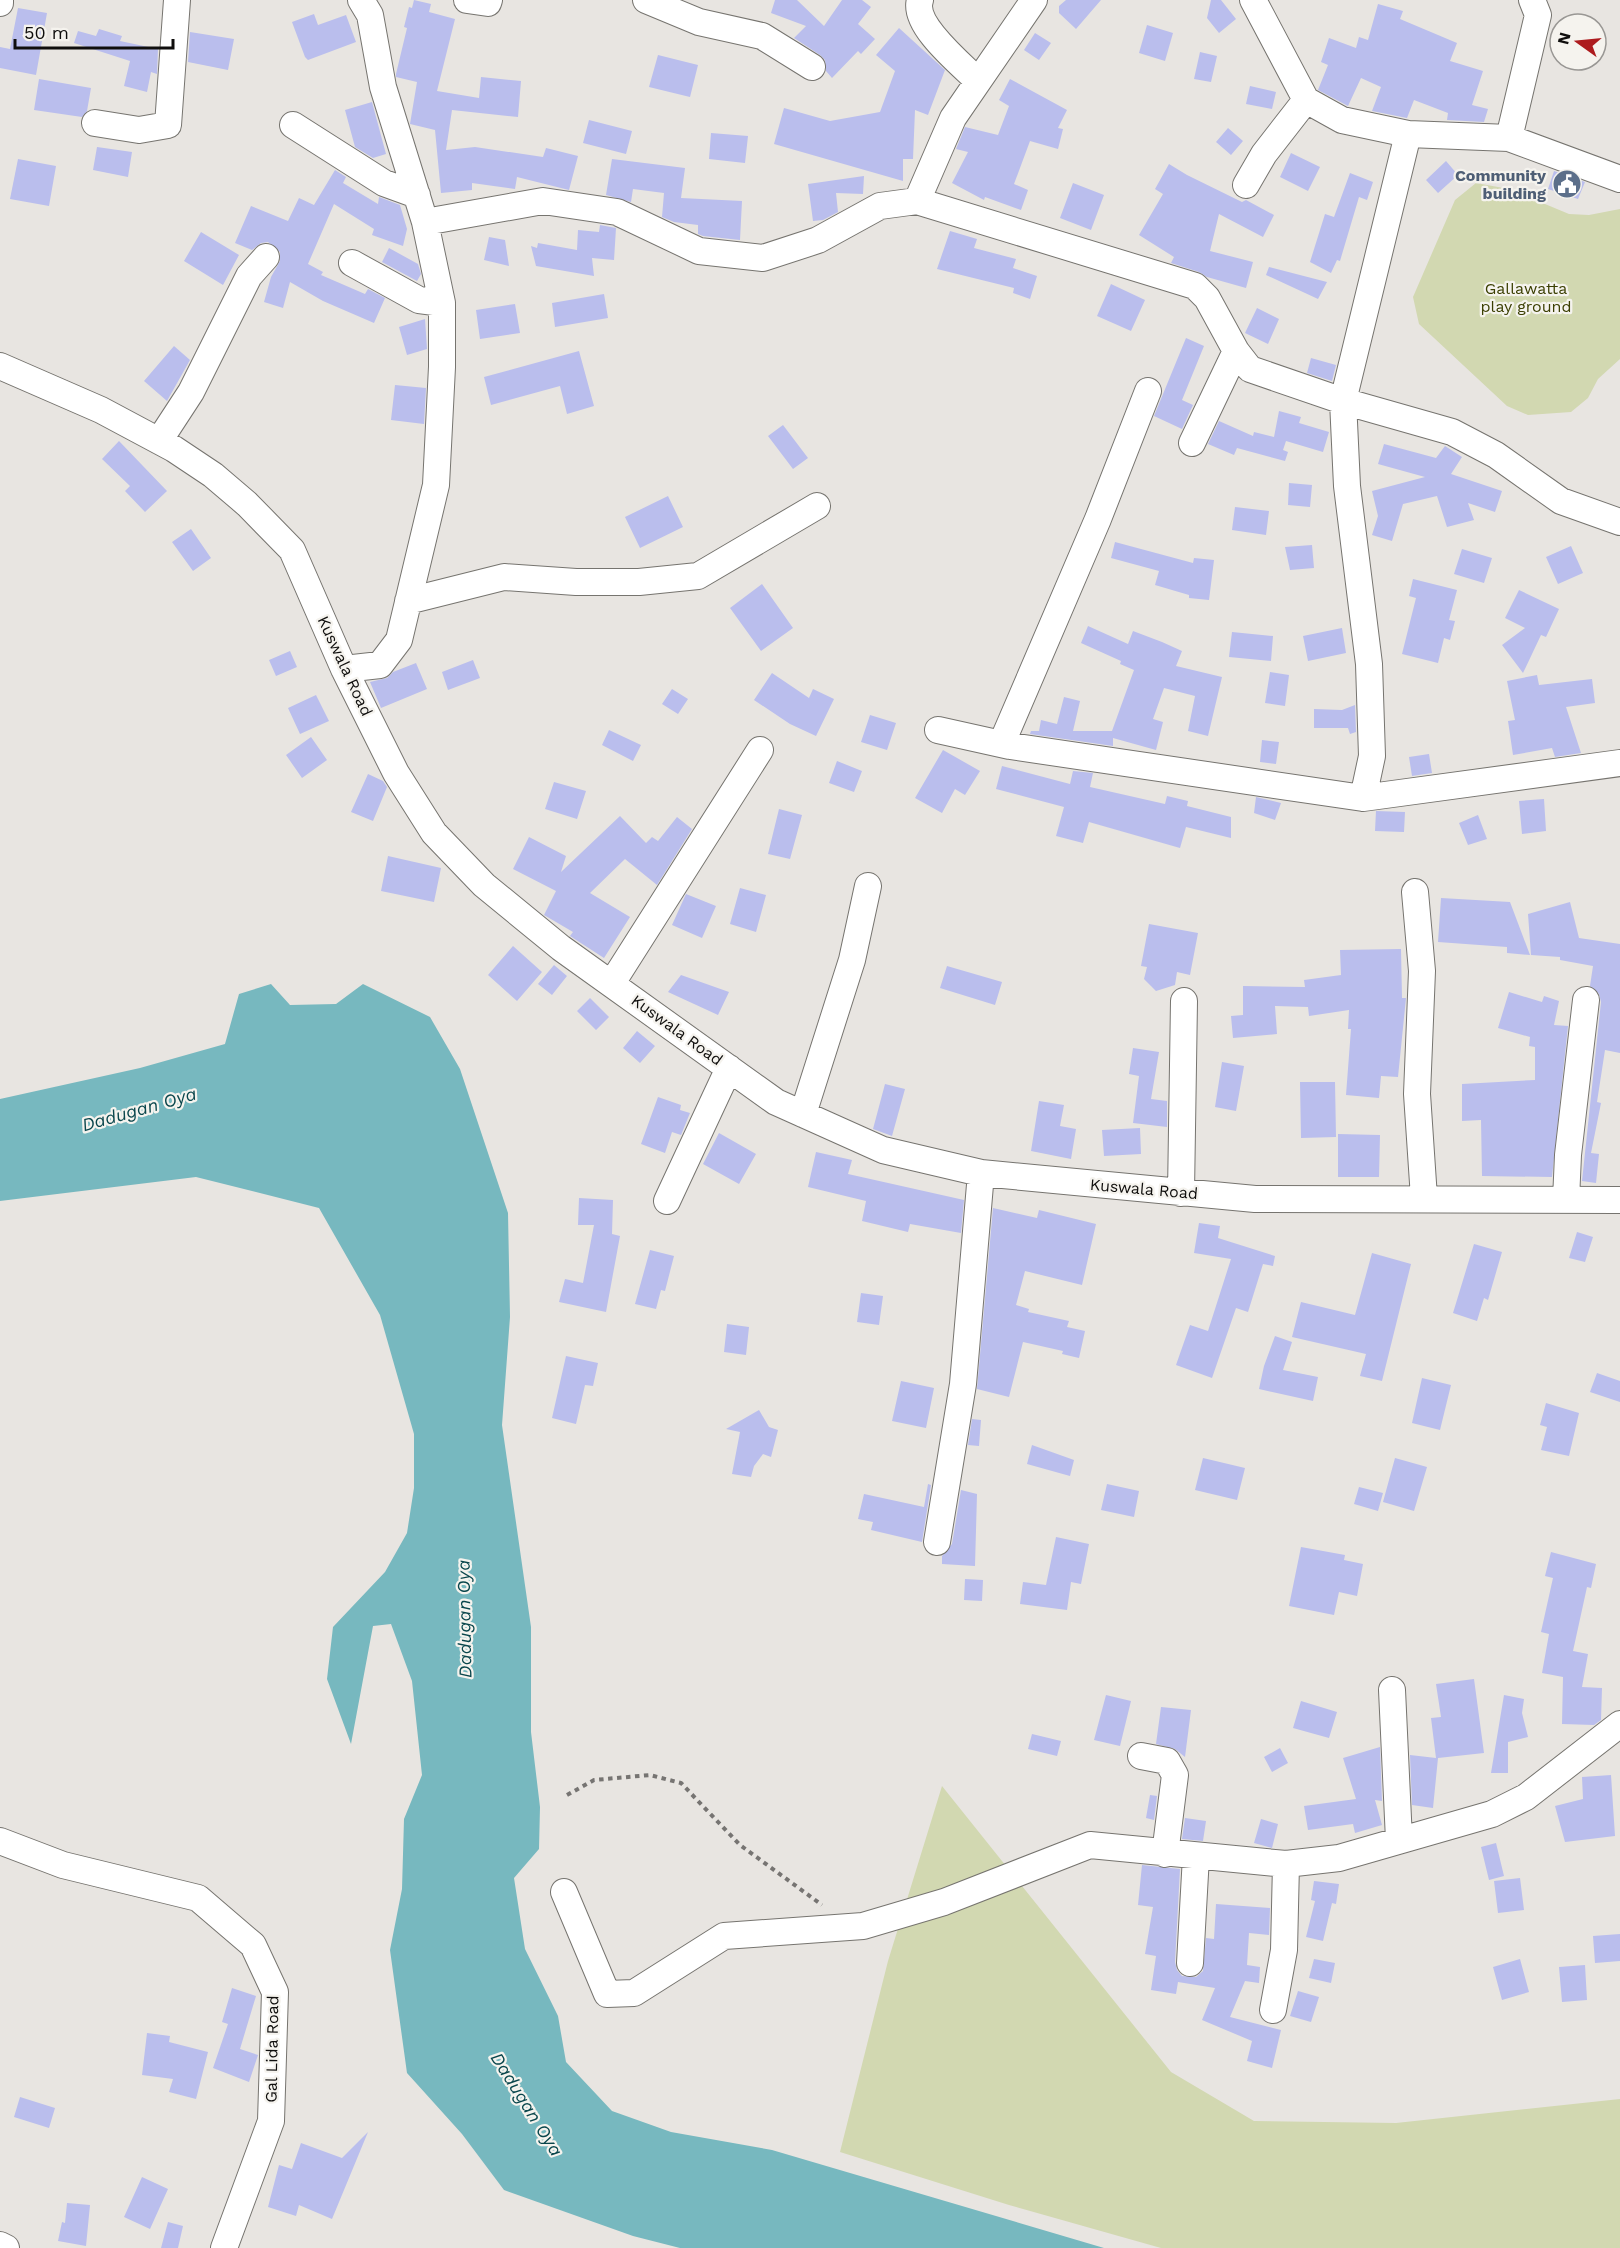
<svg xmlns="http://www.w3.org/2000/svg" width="1620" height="2248" viewBox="0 0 1620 2248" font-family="'Work Sans',sans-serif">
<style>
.green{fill:#d2d8b1}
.water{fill:#77b8bf}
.building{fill:#babeed}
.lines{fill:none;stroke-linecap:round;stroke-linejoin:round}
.minor-casing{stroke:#76746f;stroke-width:28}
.path{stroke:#767472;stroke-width:4;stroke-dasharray:4.5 4.5;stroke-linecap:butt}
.minor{stroke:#fff;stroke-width:26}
.labels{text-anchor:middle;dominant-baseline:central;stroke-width:4.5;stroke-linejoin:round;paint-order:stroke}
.service-label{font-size:16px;font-weight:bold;fill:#4e5e75;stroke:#f5f3ee;text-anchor:end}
.park-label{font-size:16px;fill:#3b3f02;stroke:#f5f3ee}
.street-label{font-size:16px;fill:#0f0e0d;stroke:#f5f3ee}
.water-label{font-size:18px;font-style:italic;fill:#09464c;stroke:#f5f3ee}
</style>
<rect width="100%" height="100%" fill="#e8e5e1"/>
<path class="green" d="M1476 183 1509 189 1569 214 1589 215 1620 209V359L1598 379 1588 398 1571 412 1528 415 1507 406 1419 324 1413 297 1455 200Z
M942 1786 1171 2072 1254 2121 1396 2123 1620 2099V2248H1161L1009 2205 840 2152 888 1961Z"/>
<path class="water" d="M271 984 290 1005 336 1004 363 984 430 1017 460 1069 508 1213 510 1317 502 1425 531 1627V1732L540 1807 539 1849 514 1878 525 1949 558 2016 566 2062 612 2111 671 2132 772 2150 1104 2248H680L633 2236 504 2190 462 2134 407 2073 390 1950 402 1889 404 1819 422 1775 412 1681 391 1624 373 1626 351 1744 327 1679 333 1627 385 1572 407 1533 414 1488V1434L380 1315 319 1208 196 1177 0 1201V1099L140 1068 225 1044 239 994Z"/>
<path class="building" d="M414 0 431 4 429 12 455 19 437 91 479 98 481 77 521 81 518 117 452 110 446 150 475 147 543 157 546 148 578 156 569 190 517 177 515 189 472 183V190L441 193 435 130 410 124 417 82 396 77V74L407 28 404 27 409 7 412 8Z
M775 0H797L824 26 842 0H862L871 7 858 24 875 39 861 54 858 51 832 78 826 71 825 60 820 55 794 38 806 26 771 13Z
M1066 0H1101L1076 29 1059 13V6Z
M1211 0H1221L1236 19 1219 33 1207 18Z
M1378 4 1403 11 1400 19 1457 43 1450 61 1483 71 1472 105 1488 109 1484 122 1447 120 1448 113 1414 100 1407 118 1372 111 1381 87 1361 78 1348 106 1318 90 1328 65 1321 62 1329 38 1356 48 1359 37 1368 40Z
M18 8 47 13 36 75 0 68V47L10 49Z
M314 14 318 25 346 15 356 42 308 60 305 57 292 22Z
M1147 25 1173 33 1165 61 1139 53Z
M899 28 945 70 928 115 915 110 913 159H903V181L774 144 784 108 830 121 880 112 895 71 876 55Z
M99 29 122 36 120 41 158 49 157 74 151 72 147 92 124 86 130 61 74 43 78 31 96 36Z
M190 32 234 39 228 70 188 62Z
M1035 33 1051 43 1039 60 1024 50Z
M1200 52 1217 56 1211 82 1194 79Z
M658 55 698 65 690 97 649 87Z
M39 79 91 88 87 111 82 117 34 110Z
M1010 79 1067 110 1058 128 1063 129 1058 149 1030 141 1014 184 1028 190 1021 210 985 197 984 200 952 183 968 152 956 149 965 127 998 135 1009 106 999 100Z
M1250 86 1276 92 1272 109 1246 104Z
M372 102 386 154 373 158 355 147 345 110Z
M589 120 632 131 626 154 583 143Z
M1228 128 1243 141 1231 155 1216 142Z
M711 133 748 136 745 163 709 159Z
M97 147 132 152 128 177 93 170Z
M1291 153 1320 167 1308 191 1280 177Z
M18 159 56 166 49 206 10 199Z
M612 159 685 168 681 198 742 201 740 240 703 236 698 234V225L674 222 662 217 664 193 633 189 631 202 606 195Z
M1446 161 1458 175 1438 193 1426 180Z
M1169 164 1187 175 1242 202 1246 200 1274 215 1263 237 1219 214 1210 251 1253 262 1246 288 1207 277 1199 272 1171 263 1174 257 1139 235 1163 194 1155 189Z
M335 170 346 177 343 183 378 204 379 197 400 205 407 229 403 246 372 235 374 229 334 204 308 264 323 272 321 275 365 294 368 289 385 298 374 323 323 301 290 282 283 308 264 302 271 277 280 261V252L268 242 261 243 252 250 235 243 251 206 288 221 299 198 314 205Z
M1554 171 1585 182 1578 199 1548 189Z
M1350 173 1373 182 1367 200 1359 197 1340 261 1337 260 1331 273 1310 262 1325 214 1334 217Z
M864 176 863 194 836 193 838 212 823 220 813 221 808 184Z
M1073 183 1104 195 1091 230 1060 218Z
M600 225 616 228 614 260 592 258 594 276 536 266 531 246 537 248 538 243 577 250 578 230 599 232Z
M950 231 977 239 974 248 1016 259 1013 268 1037 276 1030 299 1013 293 1014 288 937 269Z
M201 232 239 255 223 285 184 261Z
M489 237 505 240 509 266 484 260Z
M389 248 418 264 421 274 417 281 382 262Z
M1269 267 1327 282 1318 299 1266 275Z
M1111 284 1145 300 1131 331 1097 316Z
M604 294 608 318 555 327 552 303Z
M515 304 520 333 480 339 476 310Z
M1257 308 1279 319 1268 344 1245 333Z
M425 319 427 349 407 355 399 327Z
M1186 338 1204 346 1182 400 1193 405 1182 429 1154 416Z
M174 346 190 360 167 401 144 381Z
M579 351 594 406 567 414 560 386 491 405 484 377Z
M1311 358 1336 365 1332 381 1307 373Z
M395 385 426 388 424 424 391 420Z
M1279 411 1301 417 1299 423 1329 432 1323 452 1286 441 1283 450 1288 452 1285 461 1237 448 1234 455 1208 444 1219 421 1253 436 1254 432 1274 437Z
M783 425 808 458 793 469 768 436Z
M119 441 167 491 145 512 125 491 130 486 102 459Z
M1384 444 1436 458 1445 446 1462 457 1451 474 1502 491 1495 512 1468 503 1474 520 1447 527 1437 496 1403 504 1392 541 1372 535 1378 516 1372 491 1425 477 1378 464Z
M1289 483 1312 485 1310 507 1288 505Z
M668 496 683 527 640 548 625 517Z
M1235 507 1269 511 1266 535 1232 530Z
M191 529 211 558 193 571 172 542Z
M1115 542 1193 563 1194 558 1214 560 1209 600 1189 598V595L1155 585 1159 571 1111 558Z
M1312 545 1314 568 1290 570 1285 547Z
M1571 546 1583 573 1558 584 1546 557Z
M1462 549 1492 558 1484 583 1454 574Z
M1413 579 1457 590 1449 620 1455 621 1450 640 1444 638 1438 663 1402 654 1416 598 1409 596Z
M762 584 793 628 761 651 730 608Z
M1519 590 1559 609 1546 637 1541 635 1523 673 1502 645 1525 628 1505 618Z
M1088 626 1128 644 1133 631 1162 642 1182 651 1176 666 1222 677 1208 736 1188 731 1195 696 1164 688 1153 719 1163 722 1156 750 1113 738V746L1030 734 1031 731H1039L1041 720 1057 724 1064 697 1080 701 1073 731H1112L1134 670 1120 664 1121 661 1081 643Z
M1342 628 1346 653 1308 661 1303 636Z
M1232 632 1273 636 1271 661 1229 657Z
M290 651 297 667 276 676 269 660Z
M473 660 480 678 448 690 442 672Z
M416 663 427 689 381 708 370 682 387 678 393 672Z
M1270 672 1289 675 1285 706 1265 703Z
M772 673 809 698 813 689 834 699 816 736 790 724 754 700Z
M1537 675 1539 685 1592 679 1595 703 1566 707 1581 753 1555 757 1552 748 1513 755 1508 721 1515 720 1507 681Z
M672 689 688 699 678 714 662 704Z
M316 695 329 721 300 734 288 708Z
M1355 705 1356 732 1350 734 1348 728H1314V709L1342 710Z
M870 715 896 723 887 750 861 742Z
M609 730 641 745 633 761 602 745Z
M311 737 327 760 302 778 286 755Z
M1262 740 1279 742 1276 764 1260 762Z
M943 750 980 771 965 795 955 789 942 813 915 798Z
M1429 754 1432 773 1412 776 1409 757Z
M837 761 862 771 854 792 829 783Z
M1002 766 1070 784 1073 771 1093 773 1090 787 1165 804 1167 796 1188 801 1187 806 1231 817V838L1186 827 1180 848 1089 822 1083 843 1056 836 1064 807 996 789Z
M368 774 383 781 387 787 373 821 351 812Z
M554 782 586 791 577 819 545 809Z
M1256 797 1281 803 1275 820 1254 813Z
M1544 799 1546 831 1522 834 1519 801Z
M779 809 802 815 790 859 768 854Z
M1376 811 1405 812 1404 832 1375 831Z
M1478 815 1487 839 1468 845 1459 823Z
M620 816 646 843 652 837 658 841 677 817 692 829 657 885 625 859 590 893 630 917 604 958 570 936 573 932 544 915 556 891 513 869 529 837 566 856 561 872Z
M388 856 441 868 434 902 381 891Z
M740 888 766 895 756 932 730 924Z
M686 894 716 906 702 938 672 925Z
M1441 898 1510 902 1530 955 1507 953V947L1438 942Z
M1570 902 1579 938 1620 944V1053L1605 1050 1597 1102 1601 1103 1591 1153 1599 1154 1596 1183 1582 1181 1601 1002 1599 994 1590 986 1593 966 1560 960V957L1531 955 1528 914Z
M1149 924 1198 933 1190 975 1177 972 1175 985 1156 991 1144 979 1147 967 1141 966Z
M513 946 542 972 517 1001 488 975Z
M1401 949 1402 998H1406L1398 1077 1381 1076 1379 1098 1346 1095 1351 1029H1348L1349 1010 1309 1016 1308 1007 1275 1006 1277 1034 1233 1038 1231 1016 1243 1015V986L1305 987 1304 980 1341 975 1340 950Z
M554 965 567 976 552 995 538 984Z
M947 966 1002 982 995 1005 940 988Z
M681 975 729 992 718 1015 668 992Z
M1509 992 1542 1002 1544 996 1559 1001 1554 1025 1568 1026 1552 1177 1482 1176 1481 1120 1462 1121V1084L1535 1080V1047L1529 1046 1530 1037 1498 1028Z
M590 998 609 1017 596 1030 577 1011Z
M637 1031 655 1046 640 1063 623 1048Z
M1133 1048 1159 1052 1151 1099 1167 1101V1127L1133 1123 1139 1076 1129 1074Z
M1222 1062 1244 1066 1236 1111 1215 1107Z
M1300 1082H1335L1336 1137 1301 1138Z
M885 1084 905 1089 892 1136 873 1129Z
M658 1097 681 1105 680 1110 690 1113 681 1135 672 1132 665 1153 641 1144Z
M1039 1101 1064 1105 1060 1126 1076 1129 1071 1159 1031 1151Z
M1140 1128 1141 1154 1104 1156 1102 1130Z
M719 1133 756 1154 739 1184 703 1164Z
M1338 1134 1380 1135 1379 1177H1338Z
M816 1152 852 1160 848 1174 964 1200 961 1233 910 1224 908 1232 862 1221 866 1201 808 1187Z
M579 1198 613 1200 612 1234 620 1236 606 1312 559 1302 565 1279 583 1283 594 1225H578Z
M993 1208 1037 1218 1039 1210 1096 1224 1082 1285 1025 1271 1016 1305 1029 1309 1028 1312 1069 1321 1067 1327 1085 1331 1079 1358 1062 1354 1063 1351 1023 1342 1009 1397 977 1389Z
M1199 1223 1220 1226 1218 1238 1275 1256 1273 1266 1263 1264 1248 1312 1236 1308 1212 1378 1176 1365 1190 1325 1208 1331 1231 1259 1194 1253Z
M1577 1232 1593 1237 1585 1262 1569 1258Z
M1474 1244 1502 1252 1488 1300 1484 1298 1477 1321 1453 1313Z
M650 1250 674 1256 665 1291 661 1290 656 1309 635 1304Z
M1372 1253 1411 1264 1382 1381 1360 1376 1366 1354 1292 1337 1301 1302 1355 1315Z
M861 1293 883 1296 879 1325 857 1322Z
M727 1324 749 1327 746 1355 724 1352Z
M1275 1336 1292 1342 1283 1370 1318 1377 1313 1401 1259 1389 1264 1366Z
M566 1356 598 1363 593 1386 585 1385 576 1424 552 1418Z
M1597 1373 1620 1381V1402L1590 1392Z
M1422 1378 1451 1385 1440 1430 1412 1423Z
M901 1381 934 1388 926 1428 892 1421Z
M1546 1403 1579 1413 1569 1456 1541 1450 1547 1427 1540 1425Z
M759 1410 769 1427 778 1430 771 1457 763 1454 754 1466 751 1477 732 1474 740 1432 726 1429Z
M972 1419 981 1420 979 1446 968 1445Z
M1032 1445 1074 1460 1070 1476 1027 1464Z
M1203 1458 1245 1468 1237 1500 1195 1490Z
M1395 1458 1427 1467 1414 1511 1383 1502Z
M928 1484 931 1485 922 1542 871 1530 873 1522 858 1519 864 1494 924 1507Z
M1107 1484 1139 1491 1134 1517 1101 1510Z
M1359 1487 1383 1493 1378 1511 1354 1504Z
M961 1490 977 1494 975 1566 942 1564V1556L952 1544Z
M1056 1537 1089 1544 1081 1584 1071 1582 1067 1610 1020 1604 1023 1582 1046 1585Z
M1301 1547 1345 1555 1344 1560 1363 1564 1357 1596 1339 1592 1334 1615 1289 1606Z
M1551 1552 1596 1564 1591 1588 1587 1587 1573 1651 1588 1654 1582 1687 1602 1688 1601 1720 1594 1725 1562 1724 1563 1677 1542 1673 1549 1634 1541 1632 1553 1578 1545 1576Z
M965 1579 983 1580 982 1601 964 1600Z
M1474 1679 1484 1753 1438 1758 1433 1808 1412 1805 1410 1755 1436 1758 1431 1718 1441 1717 1436 1684Z
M1106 1695 1131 1701 1120 1746 1094 1740Z
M1504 1695 1524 1699 1522 1713 1528 1737 1508 1742V1773H1491Z
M1301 1701 1337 1712 1329 1738 1293 1728Z
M1161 1707 1191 1710 1185 1757 1175 1749 1156 1744Z
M1032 1734 1061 1741 1057 1756 1028 1749Z
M1380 1747 1382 1801 1375 1800 1382 1825 1355 1833 1353 1824 1308 1830 1304 1806 1356 1799 1343 1758Z
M1280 1748 1288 1763 1272 1772 1264 1757Z
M1611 1775 1615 1836 1565 1842 1555 1806 1583 1799 1582 1777Z
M1150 1795 1157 1796 1154 1820 1146 1818Z
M1185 1818 1206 1821 1203 1841 1182 1839Z
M1261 1819 1278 1824 1272 1848 1254 1843Z
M1496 1843 1504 1876 1489 1880 1481 1847Z
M1142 1865 1180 1869 1175 1962 1177 1970 1182 1976 1196 1977 1203 1971 1206 1938 1214 1939 1216 1904 1270 1908 1269 1935 1249 1933 1247 1965 1260 1967 1259 1983 1245 1981 1230 2017 1281 2030 1272 2068 1247 2061 1252 2041 1202 2020 1215 1988 1178 1982 1176 1994 1151 1990 1156 1956 1145 1954 1153 1907 1138 1905Z
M1520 1878 1524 1910 1498 1913 1494 1881Z
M1314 1881 1339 1884 1336 1904 1332 1903 1323 1941 1306 1937 1315 1901 1311 1900Z
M1620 1934V1961L1595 1963 1593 1936Z
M1314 1959 1335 1963 1331 1983 1309 1978Z
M1520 1959 1529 1992 1502 2000 1493 1967Z
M1585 1965 1587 2000 1562 2002 1559 1967Z
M232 1988 256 1996 240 2049 258 2055 249 2082 213 2068 228 2024 222 2022Z
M1298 1991 1319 1997 1311 2022 1290 2016Z
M147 2033 170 2036 169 2042 208 2052 196 2099 169 2092 173 2079 142 2075Z
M20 2097 55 2108 49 2128 14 2117Z
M368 2132 332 2219 299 2205 296 2216 268 2207 279 2165 292 2169 301 2143 342 2158Z
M142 2177 168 2189 150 2229 124 2217Z
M67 2203 90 2205 86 2246 58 2241 62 2222 65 2223Z
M168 2222 183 2226 178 2248H161Z"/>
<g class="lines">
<g class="minor-casing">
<path id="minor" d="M361 0 370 15 383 87 425 222 543 201 617 212 699 251 763 258 818 240 880 206 917 201 953 118 1034 0
M467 0 488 3 489 0
M646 0 699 22 762 36 812 67
M920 0C912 25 961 64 978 81
M1253 0 1306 100 1342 120 1408 134
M0 3V0
M95 123 139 130 168 125 177 0
M293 125 384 183 417 195
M1509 138 1538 15 1532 0
M1246 185 1264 154 1306 100
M917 201 1195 286 1207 298 1236 351 1250 369 1343 401 1452 432 1496 455 1561 501 1620 522
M352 263 419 300 442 303
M0 366 101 410 174 449 213 475 247 504 292 550 344 669 396 773 434 833 484 885 561 948 776 1102 883 1150 981 1173 1255 1199 1620 1200
M159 441 191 392 249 276 266 257
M1192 443 1236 351
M408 601 504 577 576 582H639L698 576 817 506
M344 669 380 665 399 640 436 485 442 367V303L425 222
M938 730 1010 746 1363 798 1620 763
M1010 746 1004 738 1098 519 1148 391
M1363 798 1372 756 1369 664 1347 486 1343 401 1408 134 1509 138 1620 179
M1415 892 1422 971 1417 1094 1424 1198
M612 983 760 750
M803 1114 852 960 868 886
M1181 1193 1184 1001
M1566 1200 1568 1155 1586 1000
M667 1201 729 1068
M937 1542 963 1384 981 1173
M1392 1690 1399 1840
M1141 1756 1167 1761 1175 1775 1165 1854
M0 1841 63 1865 198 1898 253 1945 275 1992 271 2121 224 2248
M564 1892 607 1994 634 1993 724 1936 863 1926 944 1902 1090 1845 1286 1864 1339 1858 1492 1814 1526 1797 1620 1724
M1190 1963 1196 1856
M1273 2010 1284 1950 1286 1864
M0 2245 6 2248"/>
</g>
<path class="path" d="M567 1795 594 1780 650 1775 681 1783 740 1845 822 1905"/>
<use href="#minor" class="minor"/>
</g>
<defs>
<g id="civic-disc" transform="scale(1.5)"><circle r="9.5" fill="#5c6f8a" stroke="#f5f3ee"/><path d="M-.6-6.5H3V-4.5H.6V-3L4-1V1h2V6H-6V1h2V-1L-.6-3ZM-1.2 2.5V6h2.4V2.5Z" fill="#fff"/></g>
</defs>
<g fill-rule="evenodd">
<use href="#civic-disc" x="1567" y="184"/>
</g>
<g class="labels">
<g class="service-label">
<text x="1546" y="175">Community<tspan x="1546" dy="18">building</tspan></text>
</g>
<g class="park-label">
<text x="1526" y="288">Gallawatta<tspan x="1526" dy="18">play ground</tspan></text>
</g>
<g class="street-label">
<text transform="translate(345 666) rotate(65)">Kuswala Road</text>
<text transform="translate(677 1030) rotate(36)">Kuswala Road</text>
<text transform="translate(1144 1189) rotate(5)">Kuswala Road</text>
<text transform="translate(272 2049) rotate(-89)">Gal Lida Road</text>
</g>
<g class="water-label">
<text transform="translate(139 1109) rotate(-16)">Dadugan Oya</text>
<text transform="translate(464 1619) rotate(-91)">Dadugan Oya</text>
<text transform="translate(527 2104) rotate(58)">Dadugan Oya</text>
</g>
</g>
<g transform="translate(1578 42) rotate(285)"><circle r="28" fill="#f5f3ee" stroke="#999794" stroke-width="1.5"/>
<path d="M0-4.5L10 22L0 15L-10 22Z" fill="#ad1b1e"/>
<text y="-9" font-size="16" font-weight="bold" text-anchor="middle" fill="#0f0e0d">N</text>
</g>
<path d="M15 39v9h158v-9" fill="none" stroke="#0f0e0d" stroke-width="3"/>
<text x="24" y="39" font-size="18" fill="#0f0e0d" stroke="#f5f3ee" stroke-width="4.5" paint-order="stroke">50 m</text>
</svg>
